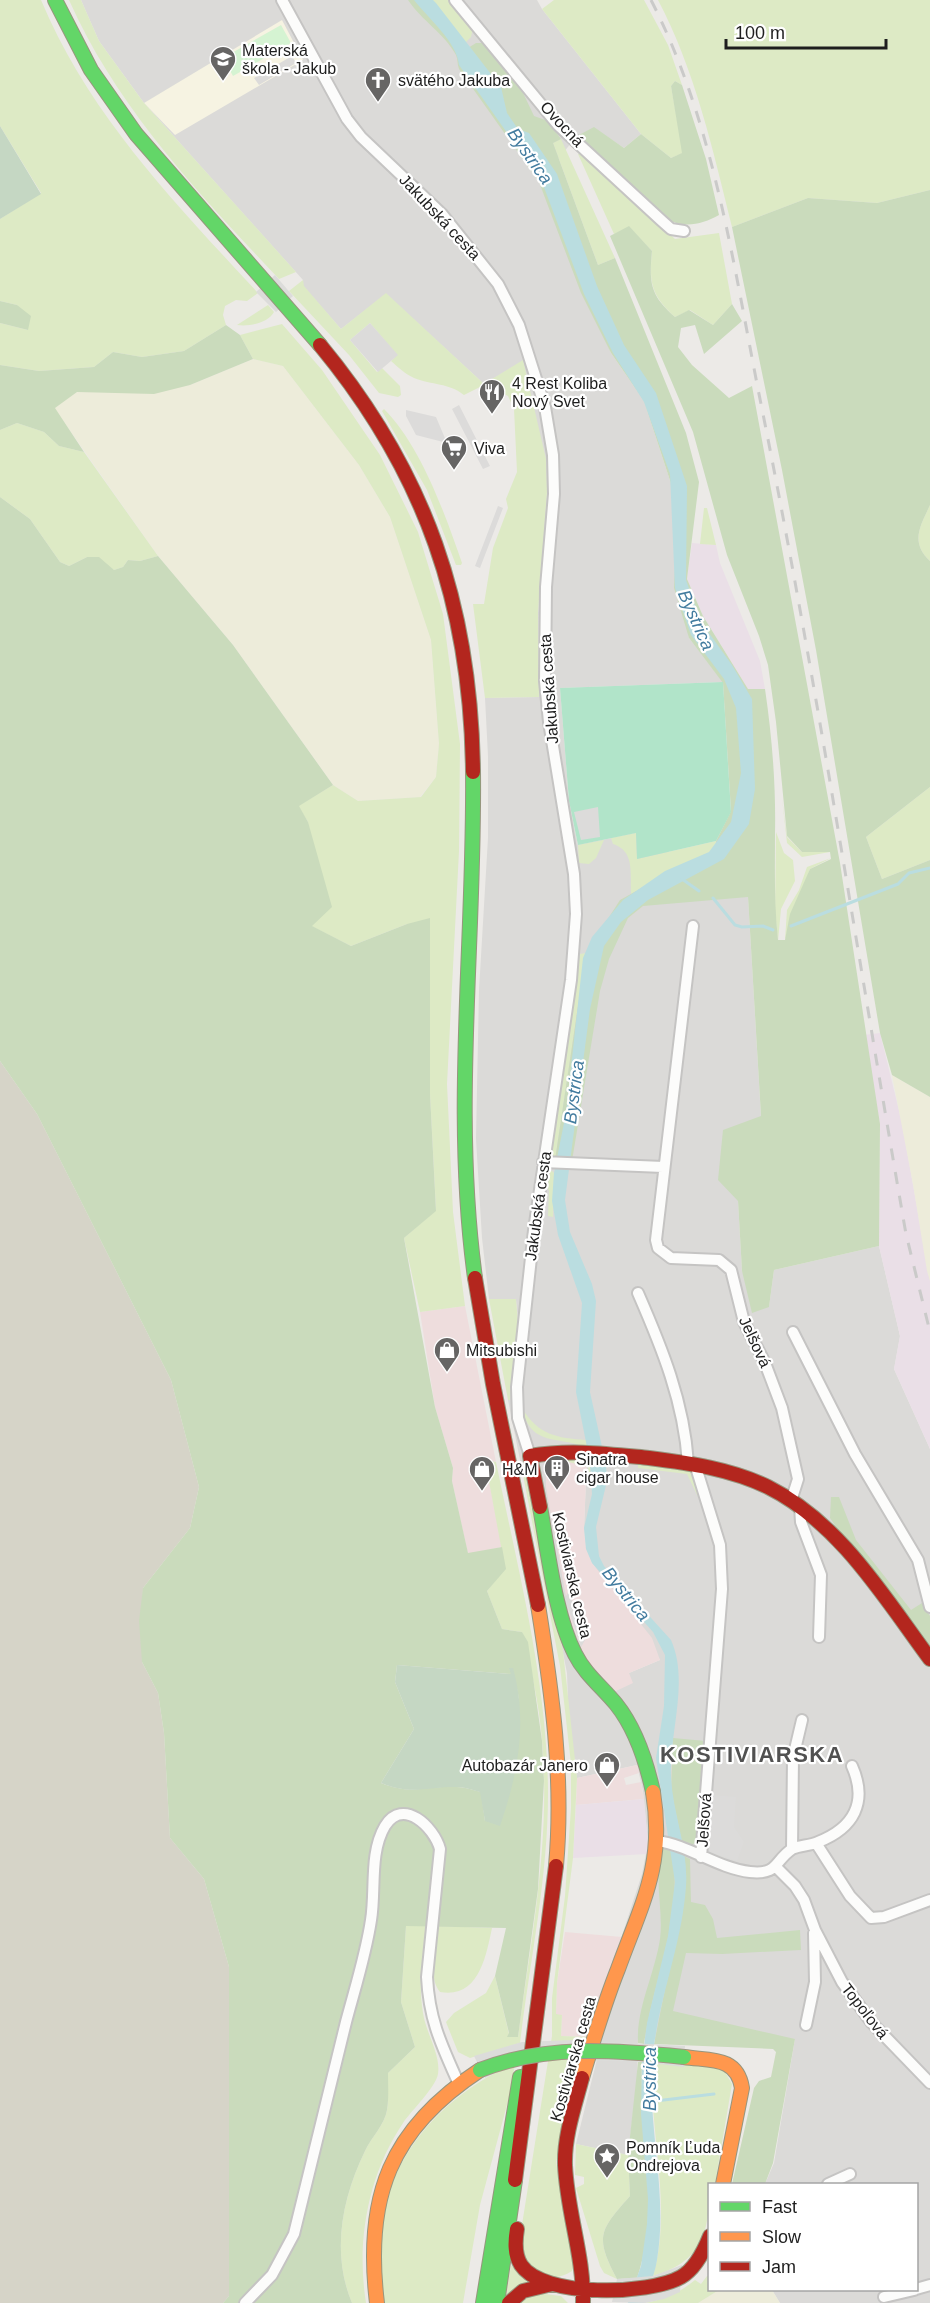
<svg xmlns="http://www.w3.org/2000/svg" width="930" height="2303" viewBox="0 0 930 2303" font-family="Helvetica,sans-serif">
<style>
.residential{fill:#dbdad8;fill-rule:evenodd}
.commercial{fill:#edd}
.industrial{fill:#eadfe7}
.education{fill:#f6f3e2}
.construction{fill:#d6d4c8}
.farmland{fill:#edecda}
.grass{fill:#ddeac5}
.forest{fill:#cadbbc;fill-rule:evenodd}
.cemetery{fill:#c5d7c3}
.park{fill:#d5f3d2}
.pitch{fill:#b1e4c9}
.parking{fill:#dcdbda}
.water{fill:#badde0}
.pier{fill:#dcdcda}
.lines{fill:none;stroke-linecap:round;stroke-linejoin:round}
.stream{stroke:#badde0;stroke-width:3}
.street-casing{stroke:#c5c4c3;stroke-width:14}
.fast-casing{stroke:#97967e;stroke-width:16}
.slow-casing{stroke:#97967e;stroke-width:16}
.jam-casing{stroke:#97967e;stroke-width:16}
.street{stroke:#fcfcfb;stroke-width:10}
.fast{stroke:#63d668;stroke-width:14}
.slow{stroke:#ff974d;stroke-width:14}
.jam{stroke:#b3261e;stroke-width:14}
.rail{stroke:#cacac9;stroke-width:3;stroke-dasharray:12 12;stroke-linecap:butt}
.fast-bridge-casing{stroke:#a39583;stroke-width:16;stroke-linecap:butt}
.fast-bridge{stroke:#63d668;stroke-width:14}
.labels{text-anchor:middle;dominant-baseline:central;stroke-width:4.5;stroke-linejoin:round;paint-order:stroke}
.poi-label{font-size:16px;fill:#1e1e1e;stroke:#fff;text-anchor:start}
.street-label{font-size:16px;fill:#1e1e1e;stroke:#fff}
.water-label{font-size:18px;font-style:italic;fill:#437c9f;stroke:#fff}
.district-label{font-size:22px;font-weight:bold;letter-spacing:1.5px;fill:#515151;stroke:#fff}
</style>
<rect width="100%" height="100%" fill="#eceae7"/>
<path class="residential" d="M81 0H537L542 9 641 134 624 148 594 128 577 136 539 182 611 353 644 401 678 505 689 638 723 682 560 688 569 801 578 845 636 833 748 897 761 1117 738 1201 742 1271 769 1307 774 1270 879 1246 900 1336 894 1369 930 1449V2303H780L772 2290H916V2184H765L774 2163 795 2039 638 2038 637 2081 628 2155 576 2144 602 2039 589 2037 642 1874 648 1843 643 1791 637 1765 577 1778 569 1725 567 1673 528 1478 523 1475 508 1400 518 1322 516 1300 489 1299 482 1238 476 1139 479 990 488 838V756L485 698 539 697 538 613 547 492 523 361 484 384 386 294 341 329 303 286V280L144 103 99 41ZM587 1457 584 1528 586 1548 592 1563 660 1660 629 1673 616 1691 586 1659 570 1619Z"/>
<path class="commercial" d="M465 1306 496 1462 485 1460 502 1547 468 1554 452 1481 453 1468 435 1407 420 1312Z
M587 1457 584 1528 586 1548 592 1563 652 1638 660 1660 629 1673 633 1683 616 1691 586 1659 570 1619 546 1487V1472L564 1459Z
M637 1765 639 1773 624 1778 626 1785 641 1782 644 1799 576 1805 577 1778Z
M565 1932 622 1937 589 2037 561 2036 562 2015H556L557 1983Z"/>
<path class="industrial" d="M692 543 716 545 720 563 760 661 765 689H748L703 616 687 579Z
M880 1033 902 1123 930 1281V1449L894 1369 900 1336 879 1246 880 1124 864 1035Z
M644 1799 648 1843 647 1854 573 1858 576 1805Z"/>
<path class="education" d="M282 20 303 60 175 135 144 103Z"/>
<path class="construction" d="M0 1061 37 1114 171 1380 199 1487 190 1528 143 1588 142 1662 158 1693 164 1733 170 1838 204 1879 229 1967V2296L223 2303H0Z"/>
<path class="farmland" d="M253 359 283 366 359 465 390 517 431 640 439 744 436 777 420 797 358 801 333 785 233 645 158 556 54 408 76 392 190 385Z
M892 1075 930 1097V1281L927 1271 913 1184Z
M719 2290H772L780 2303H698Z"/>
<path class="grass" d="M0 0H41C89 115 175 203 258 293L247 301 236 300 225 306 223 315 226 325 184 351 142 357 113 352 94 367 39 371 0 365V323L28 330 17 305 0 301V219L41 193 0 126Z
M69 0H81L99 41 144 103 296 272 279 279C199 194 117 108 69 0Z
M429 0H450L473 28 471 37 465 43Z
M554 0H644L668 45 682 85 675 81 671 86 683 153 671 158 641 134 542 9Z
M658 0H930V190L877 203 808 198 732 227C713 150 695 70 658 0Z
M561 139 615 258 598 265 553 143Z
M582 153 675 239 719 233 732 304 713 325 690 310 675 317C651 295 649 283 652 251L629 227 614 234 578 154Z
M303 280 304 286 341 329 386 293 484 384 523 360 546 459 547 492 538 613 539 697 485 698 473 604H484L493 548 508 508 506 499 517 472 514 409 508 396 498 391 487 389 484 385 464 395C449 383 432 385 414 378 405 374 398 367 391 361L397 355 370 323 350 340 377 372 382 368 400 386 401 395 398 397 379 393 349 355 289 291Z
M268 305 274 312C268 323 249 327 237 325Z
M282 324 322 370 380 455 418 532 443 614 460 744 459 851 447 1084 453 1212 465 1306 420 1312 404 1238 436 1210 430 1094 407 924 351 946 311 926 308 822 298 806 333 785 358 801 421 797 436 777 439 744 431 640 390 517 359 465 283 366 253 359 240 335Z
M384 409C421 446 445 514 462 563L461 565H456L427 490 382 411Z
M17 423 44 432 59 446 84 452 158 556 140 561 128 560 123 567 114 570 87 557 69 566 60 562 30 519 0 497V430Z
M930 505V561C910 542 920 527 930 505Z
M704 508H707L716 545 700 544Z
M930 787V860L882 879 866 837Z
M782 798 787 837 802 852H830L802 857 787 843Z
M776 832 784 853 793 860 795 881 781 909 778 941 775 911Z
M636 833 637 859 716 841 717 852 676 869 631 894C630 873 635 851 613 844L611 838Z
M604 840 596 858 589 864 579 863 578 845Z
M831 858 810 869 785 940 787 910 799 890 807 867Z
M586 953 555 1160 551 1152 580 954Z
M552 1171 554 1173 553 1217 548 1216 549 1190 545 1187 547 1172Z
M489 1299H516L518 1322 510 1400H508Z
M522 1408C538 1435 557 1438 586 1440L587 1448C559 1435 531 1448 522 1408Z
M589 1456 591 1477H589L588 1467 569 1462 549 1469 563 1459Z
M485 1460 496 1462C518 1570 548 1684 548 1794 548 1878 530 1960 520 2043L470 2058 458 2052 446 2022 454 2013 486 1993 495 1976 509 2034 518 2037C531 1940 551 1839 542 1740 539 1703 531 1668 522 1632L502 1629 487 1591 505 1568Z
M638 1464 687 1468 692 1472 703 1500 700 1501 687 1474 638 1468Z
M523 1475 528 1478 563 1651 577 1778 573 1858 557 1983 556 2014 562 2015 561 2036 589 2037 556 2162 575 2262 572 2271C552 2284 540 2274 524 2260L521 2231 552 2036V1998L565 1896 571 1808V1764L560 1666Z
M406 1926H426C423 1955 418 1984 423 2013 426 2033 441 2055 438 2074 436 2087 411 2111 403 2123 368 2175 356 2241 366 2303H352C331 2253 342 2198 365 2151 371 2138 385 2124 387 2110 389 2098 387 2085 388 2073L415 2047 401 2002Z
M438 1926 492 1928C486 1956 479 1999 440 1992 427 1977 436 1945 438 1926Z
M652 2062 715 2067 725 2072 732 2084 715 2184H710C709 2233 703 2261 653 2276 673 2207 649 2133 652 2062Z
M515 2063 511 2090 480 2205 463 2303H384C361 2194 417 2108 515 2063Z
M576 2144 628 2155 630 2196C600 2230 594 2236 617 2279L604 2273 600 2266 576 2188 584 2184V2177L575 2175Z
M511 2265 528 2283 506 2296Z
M707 2276H709L710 2290H719L698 2303H645C665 2299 679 2293 695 2280L701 2284Z
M537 2293 561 2296 568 2303H517Z"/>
<path class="forest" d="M408 0H429L468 48 476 43H484L516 78 534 116 548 121 561 139 553 143 598 265 615 258 686 433 699 482 687 579 703 616 748 689H765C772 736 776 786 775 833 775 869 774 904 778 940H785L790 914 810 869 831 859 830 852H802L787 836 776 722 768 665 759 636 727 555 693 432 610 236 629 226 652 251C649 283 650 295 675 317L689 310 713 325 732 304 742 321 704 354 695 325 681 328 678 347 692 365 729 398 752 386 840 863 880 1124 879 1246 774 1270 769 1307 752 1313 742 1271 738 1201 718 1180 723 1130 761 1116 748 897 643 906 628 918 609 959 600 991 572 1161 555 1160 586 953 620 900 676 869 717 852 716 841 731 811 723 683 689 638 674 588 678 505 644 401 611 353 581 293 539 182 459 69C457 64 458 59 456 55 444 33 422 21 408 0Z
M675 81 682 85 706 159 719 215C703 224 684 229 667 219L577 136 594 127 624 148 641 134 671 158 682 153 671 86Z
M930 190V505C920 527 910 542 930 561V787L866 837 882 879 930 860V1097L892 1075 880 1033 816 650 782 470 732 227 808 198 877 203Z
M0 301 17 305 31 316 28 330 0 323Z
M226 325 240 335 253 359 190 385 154 394 77 392 55 408 84 452 59 446 44 432 17 423 0 430V365L39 371 94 367 113 352 142 357 184 351Z
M0 497 30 519 60 562 69 566 87 557H99L114 570 123 567 128 560 140 561 158 556 233 645 333 785 299 806 308 822 332 907 312 926 351 946 407 924 430 918V1094L436 1211 404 1238 435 1407 453 1468 452 1481 468 1553 502 1547 506 1569 487 1591 502 1629 522 1632 528 1642 542 1741 544 1781 538 1889 518 2037H507L509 2033 495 1976 506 1928 406 1926 401 2002 415 2047 388 2073C388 2085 389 2098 387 2110 385 2124 371 2138 365 2151 342 2198 331 2253 352 2303H223L229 2296V1967L204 1879 170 1838 164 1733 158 1693 142 1662 139 1621 143 1588 190 1528 199 1487 171 1380 37 1114 0 1061ZM397 1665 511 1674C535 1714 499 1780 485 1821L481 1792C473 1790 465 1787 457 1787 427 1785 413 1796 381 1783L414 1729 395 1682Z
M831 1497H839L856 1540 911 1610 922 1603 930 1616V1652L861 1564 830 1518Z
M673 1738 706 1741 698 1839 691 1847 682 1843 671 1790Z
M664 1848 672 1851C684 1915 653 1981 644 2044L638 2043C636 2009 655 1973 660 1939 664 1908 652 1878 664 1848Z
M684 1856 690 1859 691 1902 705 1905 713 1919 717 1938 800 1930 801 1950 722 1954 686 1953 673 2011 795 2039 773 2163 765 2184H732L754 2088 759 2081 771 2077 776 2052 773 2049 654 2044 686 1884Z
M638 2062H642C639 2133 661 2210 637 2278L617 2279C594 2236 600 2230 630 2196L628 2155Z"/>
<path class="cemetery" d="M0 126 41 194 0 219Z
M397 1665 511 1674 509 1668H513C528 1722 518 1774 500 1826L485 1821 480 1792C473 1790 464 1787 457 1787 427 1786 413 1796 381 1783L414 1729 395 1682Z"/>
<path class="park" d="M281 25 291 43 233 76 223 58Z"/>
<path class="pitch" d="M723 682 731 812 716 841 637 859 636 833 578 845 569 801 560 688Z"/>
<path class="parking" d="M292 56 296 63 259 85 254 78Z
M370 323 398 355 378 372 350 340Z
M459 405 490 466 483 469 452 409Z
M406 410 436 417 447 443 416 435 406 416Z
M498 506 503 508 480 568 475 566Z
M598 807 600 837 581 840 574 812Z
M569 1591 585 1640 581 1647 565 1598Z
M710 1795 736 1797 734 1827 744 1842 737 1861 707 1851Z"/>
<path class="water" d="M414 0H433L436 3 501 87 507 113 518 129 529 133 557 174 597 286 624 345 656 393 687 486 686 580 701 622 732 665 752 699 755 789 749 824 724 859 648 900 621 922 604 946 590 1009 565 1200 570 1232 592 1284 596 1301 590 1392 606 1465 607 1481 596 1527 599 1556 604 1566 671 1640C688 1678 672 1725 671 1765 669 1806 689 1845 686 1886 682 1947 656 2004 652 2065 648 2130 668 2195 657 2260 655 2274 648 2289 644 2303H628L641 2266 647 2224 648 2199 641 2114 642 2062 647 2023 668 1936 675 1882 656 1758 664 1706 665 1655 653 1632 592 1563 586 1549 584 1528 592 1494 590 1462 576 1392 582 1303 558 1235 552 1201 554 1173 566 1113 583 958 592 937 623 900 665 871 709 852 731 822 741 773 736 708 724 679 691 635 675 588 670 474 644 402 613 353 584 294 542 182 459 65C457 42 428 18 414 0Z"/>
<path class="pier" d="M275 275 293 296 276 312 256 292Z
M573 2040 685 2046 684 2067 642 2062 542 2059 509 2066 485 2078 474 2056 522 2042Z
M682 2265 680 2292 664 2299 645 2303 612 2302 617 2279 653 2276Z"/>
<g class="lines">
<path class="stream" d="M682 879 699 891
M713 898 735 925 742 927 763 926 773 930
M791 926 898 884 909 873 930 868
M647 2102 714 2094"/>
<g class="street-casing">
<path id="street" d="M282 0 347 119 361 137 442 214 498 284 519 325 545 407 553 455 554 494 546 587 545 681 549 722 574 874 576 914 571 980 534 1230 517 1387 518 1418 530 1456
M455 0 558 125 662 221 671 229 684 231
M693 926 656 1240 658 1248 671 1258 719 1260 731 1270 744 1322 765 1363 782 1408 798 1479 791 1501
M543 1162 663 1167
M638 1293C662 1348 684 1402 688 1463
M793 1332 855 1454 918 1560 930 1607
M695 1464 720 1545 722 1589 701 1857
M800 1507 801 1522 821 1575 819 1637
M657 1841C689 1845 717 1868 750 1872 779 1875 774 1861 792 1849 799 1845 810 1846 818 1842 854 1828 868 1802 852 1766
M816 1843 850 1896 871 1918 884 1917 930 1900
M792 1849 793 1758 802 1720
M776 1867 795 1886 804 1900 815 1930 842 1982 872 2023 930 2083
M806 2025 815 1982 814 1933
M828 2184 850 2174
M916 2289 930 2285
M884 2297 914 2290
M245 2303 272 2275 294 2234C312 2163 329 2092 346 2022 355 1988 366 1954 371 1920 376 1890 369 1853 385 1826 403 1797 434 1827 440 1849L427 1977C429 2019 441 2044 458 2082"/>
</g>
<g class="fast-casing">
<path id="fast" d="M55 0 91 70 136 134 320 345
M473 772C475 941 452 1109 475 1278
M540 1507C548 1551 555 1615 575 1654 585 1674 602 1687 616 1704 636 1729 646 1760 653 1792
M483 2303 520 2077
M497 2303 515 2180"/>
</g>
<g class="slow-casing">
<path id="slow" d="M538 1605C552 1692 564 1778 556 1866
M684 2057C710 2061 737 2056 742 2088L723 2184
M582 2078C593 2041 604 2004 618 1969 642 1903 665 1864 653 1792
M377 2303C364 2197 390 2129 480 2070"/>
</g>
<g class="jam-casing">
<path id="jam" d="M320 345C426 473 471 606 473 772
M475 1278 493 1384 538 1605
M540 1507 530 1456C570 1449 608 1454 649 1458 689 1463 731 1469 768 1487 840 1523 884 1597 930 1659
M582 2078C575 2105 564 2136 565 2165 567 2212 584 2256 583 2303
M515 2180 556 1866
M517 2229C515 2241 514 2254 521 2265 543 2298 649 2295 681 2277 695 2269 704 2251 710 2236
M509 2303 523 2291 552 2284"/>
</g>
<use href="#street" class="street"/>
<use href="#fast" class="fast"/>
<use href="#slow" class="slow"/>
<use href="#jam" class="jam"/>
<path class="rail" d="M651 0C716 127 734 271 762 409 817 683 858 959 906 1234L930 1332"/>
<g class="fast-bridge-casing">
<path id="fast-bridge" d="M480 2070C547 2044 614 2050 684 2057"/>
</g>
<use href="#fast-bridge" class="fast-bridge"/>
</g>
<defs>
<g id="school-pin" transform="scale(1.35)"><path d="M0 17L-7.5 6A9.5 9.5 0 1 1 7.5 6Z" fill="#666564" stroke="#fff"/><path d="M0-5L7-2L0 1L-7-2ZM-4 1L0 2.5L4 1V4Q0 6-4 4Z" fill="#fff"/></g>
<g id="church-pin" transform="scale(1.35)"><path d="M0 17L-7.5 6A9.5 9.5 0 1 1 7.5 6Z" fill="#666564" stroke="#fff"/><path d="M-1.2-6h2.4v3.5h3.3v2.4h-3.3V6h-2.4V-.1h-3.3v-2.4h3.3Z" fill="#fff"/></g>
<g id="restaurant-pin" transform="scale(1.35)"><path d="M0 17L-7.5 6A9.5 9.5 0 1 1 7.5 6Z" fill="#666564" stroke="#fff"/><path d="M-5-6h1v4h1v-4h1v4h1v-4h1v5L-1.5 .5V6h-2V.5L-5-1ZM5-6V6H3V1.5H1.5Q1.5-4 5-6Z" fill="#fff"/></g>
<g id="supermarket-pin" transform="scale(1.35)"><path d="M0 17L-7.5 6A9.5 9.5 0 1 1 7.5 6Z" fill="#666564" stroke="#fff"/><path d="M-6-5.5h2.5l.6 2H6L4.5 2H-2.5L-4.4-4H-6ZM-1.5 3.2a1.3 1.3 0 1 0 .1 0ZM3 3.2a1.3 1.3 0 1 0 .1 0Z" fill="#fff"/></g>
<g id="shop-pin" transform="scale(1.35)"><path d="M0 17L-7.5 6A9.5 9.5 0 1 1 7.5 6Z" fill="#666564" stroke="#fff"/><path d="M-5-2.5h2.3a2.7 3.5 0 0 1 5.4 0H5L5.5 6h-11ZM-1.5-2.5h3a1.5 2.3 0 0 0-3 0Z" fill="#fff"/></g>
<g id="building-pin" transform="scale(1.35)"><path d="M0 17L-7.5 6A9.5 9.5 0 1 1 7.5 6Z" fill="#666564" stroke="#fff"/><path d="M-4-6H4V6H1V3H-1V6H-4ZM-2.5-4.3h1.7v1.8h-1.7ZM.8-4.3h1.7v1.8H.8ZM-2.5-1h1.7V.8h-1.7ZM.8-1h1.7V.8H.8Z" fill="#fff"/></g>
<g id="sight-pin" transform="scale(1.35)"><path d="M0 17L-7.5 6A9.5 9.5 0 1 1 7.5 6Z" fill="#666564" stroke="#fff"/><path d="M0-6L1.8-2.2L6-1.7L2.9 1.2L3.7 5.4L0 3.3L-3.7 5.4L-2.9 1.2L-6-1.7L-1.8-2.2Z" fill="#fff"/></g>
</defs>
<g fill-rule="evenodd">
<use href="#school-pin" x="223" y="59"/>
<use href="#church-pin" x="378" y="80"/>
<use href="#restaurant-pin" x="492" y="392"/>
<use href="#supermarket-pin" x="454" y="448"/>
<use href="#shop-pin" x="447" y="1350"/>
<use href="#building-pin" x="557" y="1468"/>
<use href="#shop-pin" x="482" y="1469"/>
<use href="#shop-pin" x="607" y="1765"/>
<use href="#sight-pin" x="607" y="2156"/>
</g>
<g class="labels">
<g class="poi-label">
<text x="242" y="50">Materská<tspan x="242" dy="18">škola - Jakub</tspan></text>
<text x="398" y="80">svätého Jakuba</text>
<text x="512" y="383">4 Rest Koliba<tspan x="512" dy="18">Nový Svet</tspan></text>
<text x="474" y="448">Viva</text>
<text x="466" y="1350">Mitsubishi</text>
<text x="576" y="1459">Sinatra<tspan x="576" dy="18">cigar house</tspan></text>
<text x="502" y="1469">H&amp;M</text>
<text x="588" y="1765" text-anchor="end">Autobazár Janero</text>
<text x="626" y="2147">Pomník Ľuda<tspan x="626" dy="18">Ondrejova</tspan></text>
</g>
<g class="street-label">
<text transform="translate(562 124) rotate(47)">Ovocná</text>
<text transform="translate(440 217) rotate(47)">Jakubská cesta</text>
<text transform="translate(549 689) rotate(-94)">Jakubská cesta</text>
<text transform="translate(538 1206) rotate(-82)">Jakubská cesta</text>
<text transform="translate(755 1342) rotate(65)">Jelšová</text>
<text transform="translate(572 1575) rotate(77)">Kostiviarska cesta</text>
<text transform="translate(704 1820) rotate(-86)">Jelšová</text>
<text transform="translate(865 2011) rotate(52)">Topoľová</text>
<text transform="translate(573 2059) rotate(-74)">Kostiviarska cesta</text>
</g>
<g class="water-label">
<text transform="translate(530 156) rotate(55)">Bystrica</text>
<text transform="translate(696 620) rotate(66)">Bystrica</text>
<text transform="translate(574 1092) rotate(-83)">Bystrica</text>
<text transform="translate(626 1594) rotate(51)">Bystrica</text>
<text transform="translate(650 2079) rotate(-90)">Bystrica</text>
</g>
<g class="district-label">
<text x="752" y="1754">KOSTIVIARSKA</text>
</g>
</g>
<rect x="708" y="2183" width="210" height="108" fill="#ffffff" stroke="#a5a5a5" stroke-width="1.5"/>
<rect x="720" y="2202" width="30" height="9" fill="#63d668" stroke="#a5a5a5" stroke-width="1.5"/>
<text x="762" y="2213" font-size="18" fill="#1e1e1e">Fast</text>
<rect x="720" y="2232" width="30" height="9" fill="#ff974d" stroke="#a5a5a5" stroke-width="1.5"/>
<text x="762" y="2243" font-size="18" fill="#1e1e1e">Slow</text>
<rect x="720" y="2262" width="30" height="9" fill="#b3261e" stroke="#a5a5a5" stroke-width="1.5"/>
<text x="762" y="2273" font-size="18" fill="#1e1e1e">Jam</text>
<path d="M726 39v9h160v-9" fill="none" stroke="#1e1e1e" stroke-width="3"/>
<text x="735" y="39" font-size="18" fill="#1e1e1e" stroke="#ffffff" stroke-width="4.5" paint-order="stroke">100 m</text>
</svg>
